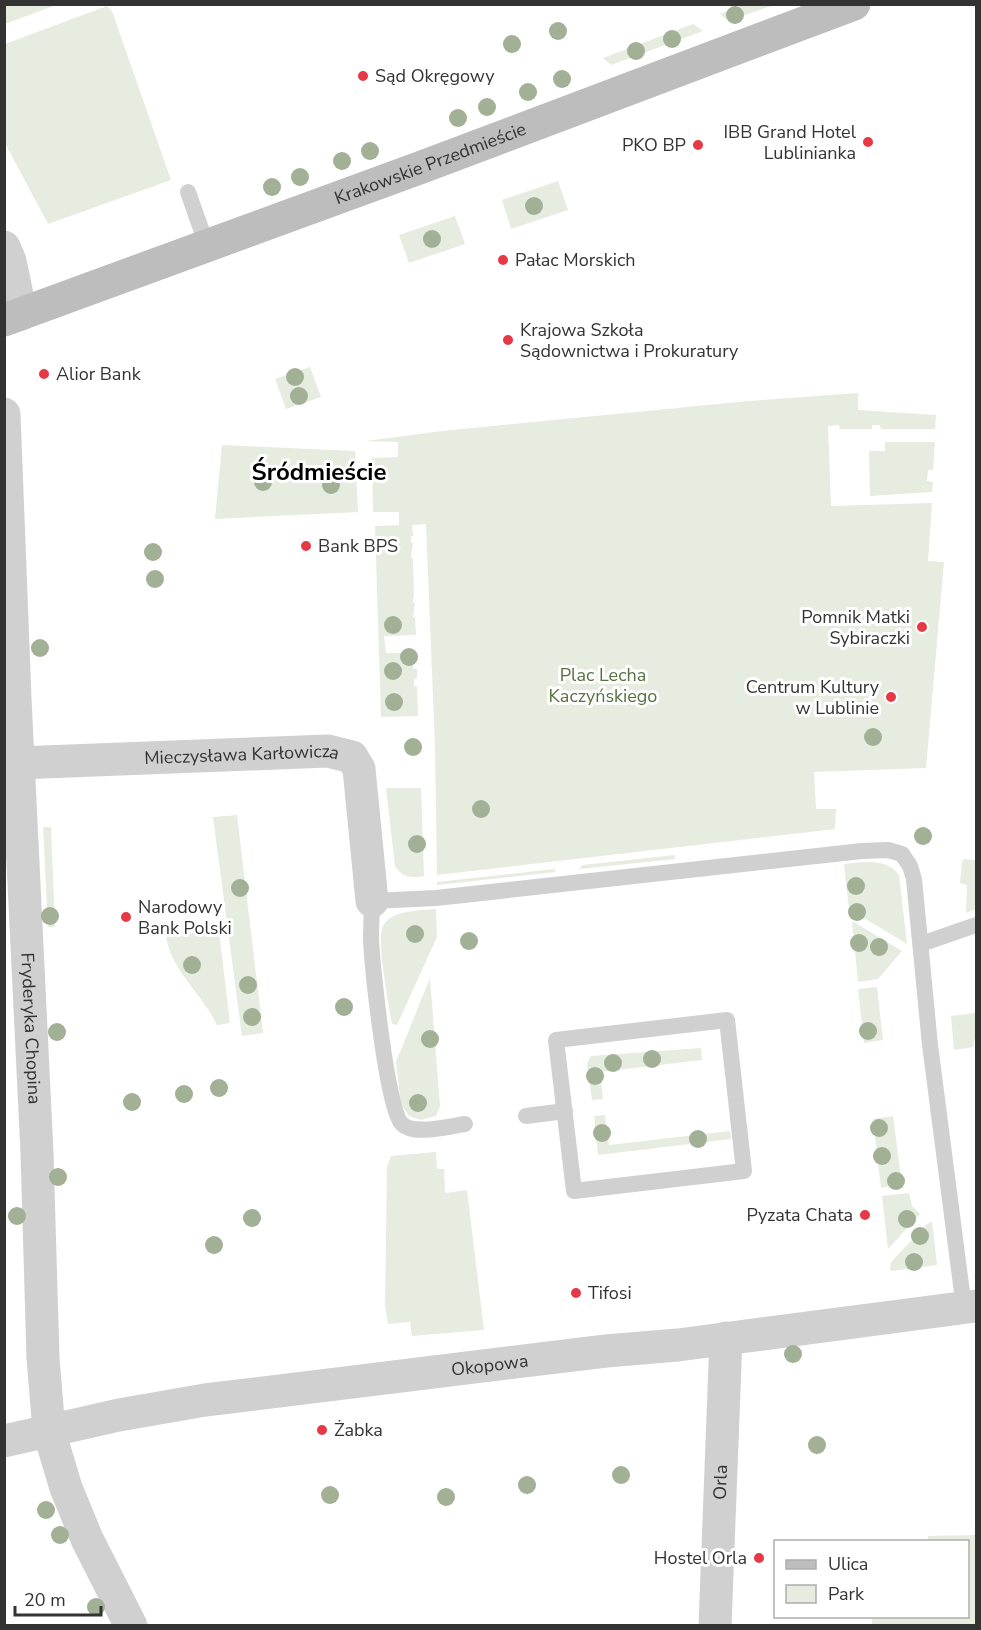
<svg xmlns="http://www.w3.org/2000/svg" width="981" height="1630" viewBox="0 0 981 1630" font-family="'Nunito Sans',sans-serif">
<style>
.green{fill:#e6ecdf}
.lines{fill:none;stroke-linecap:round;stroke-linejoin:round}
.lane{stroke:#d0d0d0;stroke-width:16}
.street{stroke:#d0d0d0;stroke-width:33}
.secondary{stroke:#bdbdbd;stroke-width:33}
.tree{fill:#a2b095}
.poi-dot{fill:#e63946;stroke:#fff;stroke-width:2}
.labels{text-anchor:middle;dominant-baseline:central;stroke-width:6;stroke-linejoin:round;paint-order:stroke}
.poi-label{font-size:18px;fill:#333;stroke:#fff;text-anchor:start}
.street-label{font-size:18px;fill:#333;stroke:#fff}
.park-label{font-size:18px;fill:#56703f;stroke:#fff}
.district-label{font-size:24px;font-weight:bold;fill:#000;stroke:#fff}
</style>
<rect width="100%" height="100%" fill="#fff"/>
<path class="green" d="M5 4H56V5L5 24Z
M745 4H774V5L728 21 720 14Z
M107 6 112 11 171 180 48 224 5 143V44Z
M693 24 703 31 611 65 603 58Z
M558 181 568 210 511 229 502 200Z
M455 216 465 244 409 263 399 235Z
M310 367 321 397 286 409 275 379Z
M858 393V410L936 415 935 429H881L880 425H872V429H840L839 425 828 426 831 506 932 503 928 561 944 562 926 768 814 772 816 809H836L835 829 437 875 435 746 426 524 412 525 413 536H411V543H413L411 558H413L414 597 413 598V603H415L413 617H415L416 635 384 636 386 653H416L417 659 413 660V669H417V678L414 679V686L417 687 418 716 381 717 375 526 399 525V512H373L372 458 398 457V442L366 441 442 431 749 401Z
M885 442H935L933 470H928L927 481 933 482 932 492 870 496 869 451H885Z
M222 445 355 451 358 512 215 519Z
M386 788H421L424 876C410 878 403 878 395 866Z
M237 815 263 1033 242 1036 213 817Z
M43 827H51L55 927H48Z
M675 855V859L579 869 583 865Z
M964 859 976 860V909L966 913 967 885 960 883 962 861Z
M864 862C878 862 890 863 899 875L907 944 849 909 844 864Z
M555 869V872L437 885V882Z
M436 909 437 937 397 1025 392 1024C389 1006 376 940 383 926 392 909 420 911 436 909Z
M852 921 902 951 878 979 858 982Z
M219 932 230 1023 217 1025C202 993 170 970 166 935Z
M430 978 440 1106 436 1116 421 1120 409 1116 401 1104 396 1062Z
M877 987 883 1040 864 1043 858 989Z
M976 1013V1032L973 1047 954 1050 951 1016Z
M701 1048 702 1060 600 1072 603 1099 592 1100 587 1063 591 1056Z
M605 1115 609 1145 730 1131 731 1139 598 1155 594 1116Z
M893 1116 902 1184 881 1188 873 1119Z
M436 1152 437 1169H444L445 1193 467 1190 484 1330 412 1336 410 1322 388 1324 385 1305 387 1167 391 1156Z
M909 1193 912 1206 920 1214 888 1249 882 1196Z
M932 1222 937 1265 891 1271 890 1268 891 1262 927 1224Z
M976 1535V1625H872V1617L968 1616V1542L928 1541V1536Z"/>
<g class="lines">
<path class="lane" d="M188 192 207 246
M921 944 976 925
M727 1020 744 1171 574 1191 556 1040Z
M526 1116 565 1111
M465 1124C450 1126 414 1136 402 1124 387 1111 372 965 371 938 371 926 372 913 372 901L436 898 862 851 888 850 902 854 910 866 914 879 930 1045 964 1308"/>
<g class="street">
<path d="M4 247 10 261 21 314"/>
<path id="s1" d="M4 414 15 698 37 1153 43 1358 49 1431 66 1488 87 1539 131 1626"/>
<path id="s2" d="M18 763 328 751 352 757 359 769 372 901"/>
<path id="s3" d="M4 1441 119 1415 205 1400 606 1351 678 1345 976 1306"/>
<path id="s4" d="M715 1626 726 1338"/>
</g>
<path class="secondary" id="s5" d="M4 320 422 167 854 4"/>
</g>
<g class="tree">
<circle cx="735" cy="15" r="9"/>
<circle cx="558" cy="31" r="9"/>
<circle cx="672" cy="39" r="9"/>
<circle cx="512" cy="44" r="9"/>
<circle cx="636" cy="51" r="9"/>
<circle cx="562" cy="79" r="9"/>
<circle cx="528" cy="92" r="9"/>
<circle cx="487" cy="107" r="9"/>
<circle cx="458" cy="118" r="9"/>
<circle cx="370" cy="151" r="9"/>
<circle cx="342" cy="161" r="9"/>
<circle cx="300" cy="177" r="9"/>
<circle cx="272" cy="187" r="9"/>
<circle cx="534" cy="206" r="9"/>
<circle cx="432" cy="239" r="9"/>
<circle cx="295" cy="377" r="9"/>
<circle cx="299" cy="396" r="9"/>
<circle cx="263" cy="482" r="9"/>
<circle cx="331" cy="485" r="9"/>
<circle cx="153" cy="552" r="9"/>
<circle cx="155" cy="579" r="9"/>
<circle cx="393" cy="625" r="9"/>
<circle cx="40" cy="648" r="9"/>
<circle cx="409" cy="657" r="9"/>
<circle cx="393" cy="671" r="9"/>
<circle cx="394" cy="702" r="9"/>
<circle cx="873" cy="737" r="9"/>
<circle cx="413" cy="747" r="9"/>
<circle cx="481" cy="809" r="9"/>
<circle cx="923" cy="836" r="9"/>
<circle cx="417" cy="844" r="9"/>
<circle cx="856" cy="886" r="9"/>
<circle cx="240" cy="888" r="9"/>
<circle cx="857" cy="912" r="9"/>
<circle cx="50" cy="916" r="9"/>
<circle cx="415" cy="934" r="9"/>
<circle cx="469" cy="941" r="9"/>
<circle cx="859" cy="943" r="9"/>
<circle cx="879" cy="947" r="9"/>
<circle cx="192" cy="965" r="9"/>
<circle cx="248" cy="985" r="9"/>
<circle cx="344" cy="1007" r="9"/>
<circle cx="252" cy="1017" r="9"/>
<circle cx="868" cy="1031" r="9"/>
<circle cx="57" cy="1032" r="9"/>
<circle cx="430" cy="1039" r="9"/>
<circle cx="652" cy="1059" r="9"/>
<circle cx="613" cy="1063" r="9"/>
<circle cx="595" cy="1076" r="9"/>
<circle cx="219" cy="1088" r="9"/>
<circle cx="184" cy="1094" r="9"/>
<circle cx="132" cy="1102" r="9"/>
<circle cx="418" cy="1103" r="9"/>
<circle cx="879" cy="1128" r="9"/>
<circle cx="602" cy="1133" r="9"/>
<circle cx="698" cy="1139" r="9"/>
<circle cx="882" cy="1156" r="9"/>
<circle cx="58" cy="1177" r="9"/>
<circle cx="896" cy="1181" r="9"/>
<circle cx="17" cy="1216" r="9"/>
<circle cx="252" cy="1218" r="9"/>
<circle cx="907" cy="1219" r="9"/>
<circle cx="920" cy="1236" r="9"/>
<circle cx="214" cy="1245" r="9"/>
<circle cx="914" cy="1262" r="9"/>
<circle cx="793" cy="1354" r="9"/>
<circle cx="817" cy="1445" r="9"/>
<circle cx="621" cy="1475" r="9"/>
<circle cx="527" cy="1485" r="9"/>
<circle cx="330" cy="1495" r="9"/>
<circle cx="446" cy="1497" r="9"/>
<circle cx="46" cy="1510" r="9"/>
<circle cx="60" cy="1535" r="9"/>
<circle cx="96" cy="1607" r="9"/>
</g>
<g class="poi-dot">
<circle cx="363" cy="76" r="6"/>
<circle cx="868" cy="142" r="6"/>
<circle cx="698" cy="145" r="6"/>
<circle cx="503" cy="260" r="6"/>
<circle cx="508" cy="340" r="6"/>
<circle cx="44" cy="374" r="6"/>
<circle cx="306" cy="546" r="6"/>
<circle cx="922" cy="627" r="6"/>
<circle cx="891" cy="697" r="6"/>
<circle cx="126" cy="917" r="6"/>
<circle cx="865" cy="1215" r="6"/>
<circle cx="576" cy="1293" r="6"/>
<circle cx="322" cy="1430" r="6"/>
<circle cx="759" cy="1558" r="6"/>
</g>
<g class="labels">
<g class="poi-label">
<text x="375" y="76">Sąd Okręgowy</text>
<text x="856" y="132" text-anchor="end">IBB Grand Hotel<tspan x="856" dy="21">Lublinianka</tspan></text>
<text x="686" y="145" text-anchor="end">PKO BP</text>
<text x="515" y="260">Pałac Morskich</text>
<text x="520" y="330">Krajowa Szkoła<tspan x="520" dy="21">Sądownictwa i Prokuratury</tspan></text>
<text x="56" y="374">Alior Bank</text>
<text x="318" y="546">Bank BPS</text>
<text x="910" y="617" text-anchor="end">Pomnik Matki<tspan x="910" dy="21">Sybiraczki</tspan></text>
<text x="879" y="687" text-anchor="end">Centrum Kultury<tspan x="879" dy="21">w Lublinie</tspan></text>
<text x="138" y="907">Narodowy<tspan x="138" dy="21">Bank Polski</tspan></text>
<text x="853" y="1215" text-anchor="end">Pyzata Chata</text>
<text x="588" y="1293">Tifosi</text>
<text x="334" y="1430">Żabka</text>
<text x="747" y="1558" text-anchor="end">Hostel Orla</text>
</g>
<g class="street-label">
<text stroke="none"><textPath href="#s5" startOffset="454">Krakowskie Przedmieście</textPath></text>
<text stroke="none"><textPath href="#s2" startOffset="224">Mieczysława Karłowicza</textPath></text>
<text stroke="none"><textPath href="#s1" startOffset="615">Fryderyka Chopina</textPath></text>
<text stroke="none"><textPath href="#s3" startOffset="492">Okopowa</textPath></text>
<text stroke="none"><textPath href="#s4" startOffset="144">Orla</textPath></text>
</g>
<g class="park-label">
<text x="603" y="675">Plac Lecha<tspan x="603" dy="21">Kaczyńskiego</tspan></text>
</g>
<g class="district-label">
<text x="319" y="472">Śródmieście</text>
</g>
</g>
<rect width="981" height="1630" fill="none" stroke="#333333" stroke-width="12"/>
<rect x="774" y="1540" width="195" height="78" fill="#ffffff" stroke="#adadad" stroke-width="1.5"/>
<rect x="786" y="1560" width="30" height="9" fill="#bdbdbd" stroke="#adadad" stroke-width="1.5"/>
<text x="828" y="1570" font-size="18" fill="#333333">Ulica</text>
<rect x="786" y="1585" width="30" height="18" fill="#e6ecdf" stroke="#adadad" stroke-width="1.5"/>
<text x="828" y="1600" font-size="18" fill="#333333">Park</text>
<path d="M15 1606v9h86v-9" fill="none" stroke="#333333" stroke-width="3"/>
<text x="24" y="1606" font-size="18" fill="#333333" stroke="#ffffff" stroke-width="4.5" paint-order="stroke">20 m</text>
</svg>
